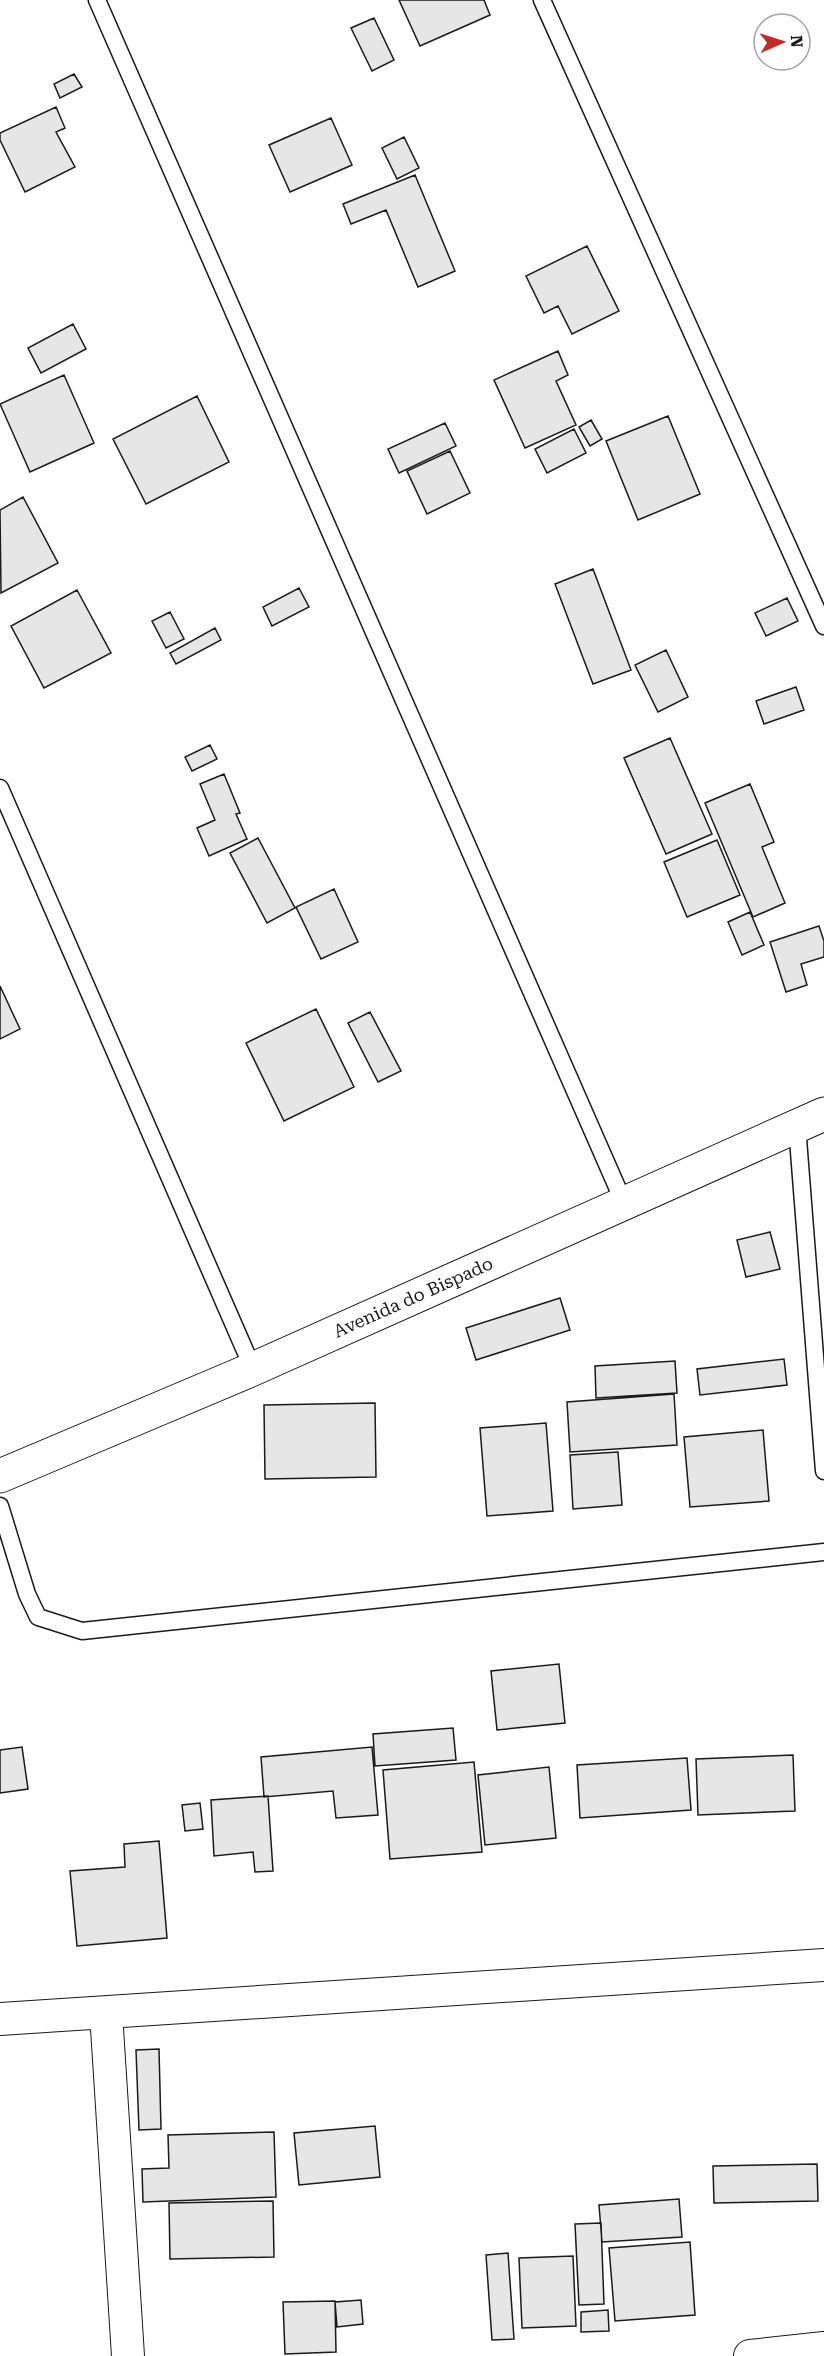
<svg xmlns="http://www.w3.org/2000/svg" width="824" height="2356" viewBox="0 0 824 2356" font-family="'Roboto Serif',serif">
<style>
.building{fill:#e6e6e6;stroke:#1a1a1a;stroke-width:1.5}
.lines{fill:none;stroke-linecap:round;stroke-linejoin:round}
.service-casing{stroke:#1a1a1a;stroke-width:19}
.minor-casing{stroke:#1a1a1a;stroke-width:34}
.secondary-casing{stroke:#1a1a1a;stroke-width:35}
.service{stroke:#fff;stroke-width:16}
.minor{stroke:#fff;stroke-width:32}
.secondary{stroke:#fff;stroke-width:33}
.labels{text-anchor:middle;dominant-baseline:central;stroke-width:4.5;stroke-linejoin:round;paint-order:stroke}
.street-label{font-size:18px;fill:#1a1a1a;stroke:#fff}
</style>
<rect width="100%" height="100%" fill="#fff"/>
<path class="building" d="M399 0H484L490 15 420 46Z
M374 18 394 60 372 71 351 28Z
M74 74 82 87 60 98 54 84Z
M56 107 65 128 56 132 75 167 25 192 0 140V133Z
M331 118 352 165 290 192 269 145Z
M404 137 419 168 397 179 382 148Z
M415 175 455 271 418 287 386 210 351 224 343 204Z
M587 246 619 311 572 334 558 306 544 313 526 276Z
M73 324 86 349 41 373 28 348Z
M558 351 568 375 556 381 576 425 525 448 494 380Z
M64 375 94 443 30 472 0 404Z
M197 396 229 462 146 504 113 439Z
M668 416 700 494 638 520 606 441Z
M591 420 602 439 590 446 579 427Z
M445 423 456 446 399 473 388 449Z
M574 429 586 453 547 473 535 449Z
M450 451 470 493 427 514 407 471Z
M23 497 58 563 1 593 0 510Z
M593 569 631 670 593 684 555 584Z
M299 588 309 607 272 626 263 607Z
M77 590 111 653 44 688 11 626Z
M787 598 798 621 766 636 755 613Z
M170 612 184 639 166 648 152 621Z
M215 628 221 640 176 664 170 653Z
M666 650 688 697 658 712 635 665Z
M796 687 804 710 764 724 756 701Z
M670 738 712 834 666 854 624 758Z
M210 745 217 759 192 771 185 757Z
M224 774 240 813 236 814 247 839 209 856 197 828 215 820 200 784Z
M750 784 774 842 762 847 785 903 753 917 705 803Z
M258 838 295 908 267 923 230 853Z
M717 840 740 895 687 917 664 862Z
M334 889 358 942 321 959 296 907Z
M750 912 764 945 742 955 728 922Z
M819 926 824 941V957L801 964 807 985 786 992 770 942Z
M0 986 20 1029 0 1039Z
M316 1009 354 1087 284 1121 246 1043Z
M370 1012 401 1071 378 1082 348 1023Z
M770 1232 780 1269 746 1277 737 1240Z
M560 1298 570 1330 476 1360 466 1328Z
M784 1359 787 1385 700 1395 697 1369Z
M675 1361 677 1393 596 1398 595 1366Z
M674 1394 677 1445 570 1452 567 1402Z
M375 1403 376 1477 265 1479 264 1405Z
M546 1423 553 1511 487 1516 480 1428Z
M763 1430 769 1501 690 1507 684 1437Z
M618 1452 622 1505 573 1509 570 1455Z
M559 1664 565 1723 497 1730 491 1671Z
M453 1728 456 1760 375 1766 373 1734Z
M22 1747 28 1789 0 1793V1750Z
M372 1747 378 1815 336 1818 333 1791 264 1797 261 1757Z
M793 1755 795 1811 698 1815 696 1759Z
M687 1758 691 1810 580 1818 577 1765Z
M474 1762 482 1852 390 1859 383 1770Z
M549 1767 556 1838 485 1845 478 1775Z
M268 1796 273 1871 255 1872 253 1852 214 1856 211 1800Z
M200 1803 203 1829 185 1831 182 1805Z
M159 1841 167 1938 77 1946 70 1871 125 1867 124 1844Z
M159 2049 161 2129 139 2130 136 2050Z
M375 2126 380 2177 299 2185 294 2133Z
M274 2132 276 2197 143 2202 142 2169 169 2168 168 2135Z
M817 2164 818 2201 714 2203 713 2166Z
M679 2199 682 2237 602 2242 599 2205Z
M273 2201 274 2257 170 2259 169 2203Z
M601 2223 604 2304 579 2305 575 2224Z
M690 2242 695 2315 615 2321 609 2248Z
M508 2253 514 2339 492 2340 486 2255Z
M573 2256 576 2326 522 2328 519 2258Z
M361 2300 363 2324 337 2327 335 2302Z
M335 2301 336 2352 285 2354 283 2302Z
M608 2310 609 2331 581 2332V2312Z"/>
<g class="lines">
<g class="service-casing">
<path id="service" d="M97 0 624 1203
M542 0 824 626
M0 788 253 1369
M797 1126 824 1471
M0 1506 27 1594 38 1617 82 1631 824 1552"/>
</g>
<g class="minor-casing">
<path id="minor" d="M106 2013 128 2356
M0 2019 824 1965
M750 2356 824 2348"/>
</g>
<g class="secondary-casing">
<path id="secondary" d="M0 1476 253 1369 824 1114"/>
</g>
<use href="#service" class="service"/>
<use href="#minor" class="minor"/>
<use href="#secondary" class="secondary"/>
</g>
<g class="labels">
<g class="street-label">
<text transform="translate(413 1297) rotate(-24)">Avenida do Bispado</text>
</g>
</g>
<g transform="translate(782 42) rotate(87)"><circle r="28" fill="#ffffff" stroke="#a3a3a3" stroke-width="1.5"/>
<path d="M0-4.5L10 22L0 15L-10 22Z" fill="#c62828"/>
<text y="-9" font-size="16" font-weight="bold" text-anchor="middle" fill="#1a1a1a">N</text>
</g>
</svg>
